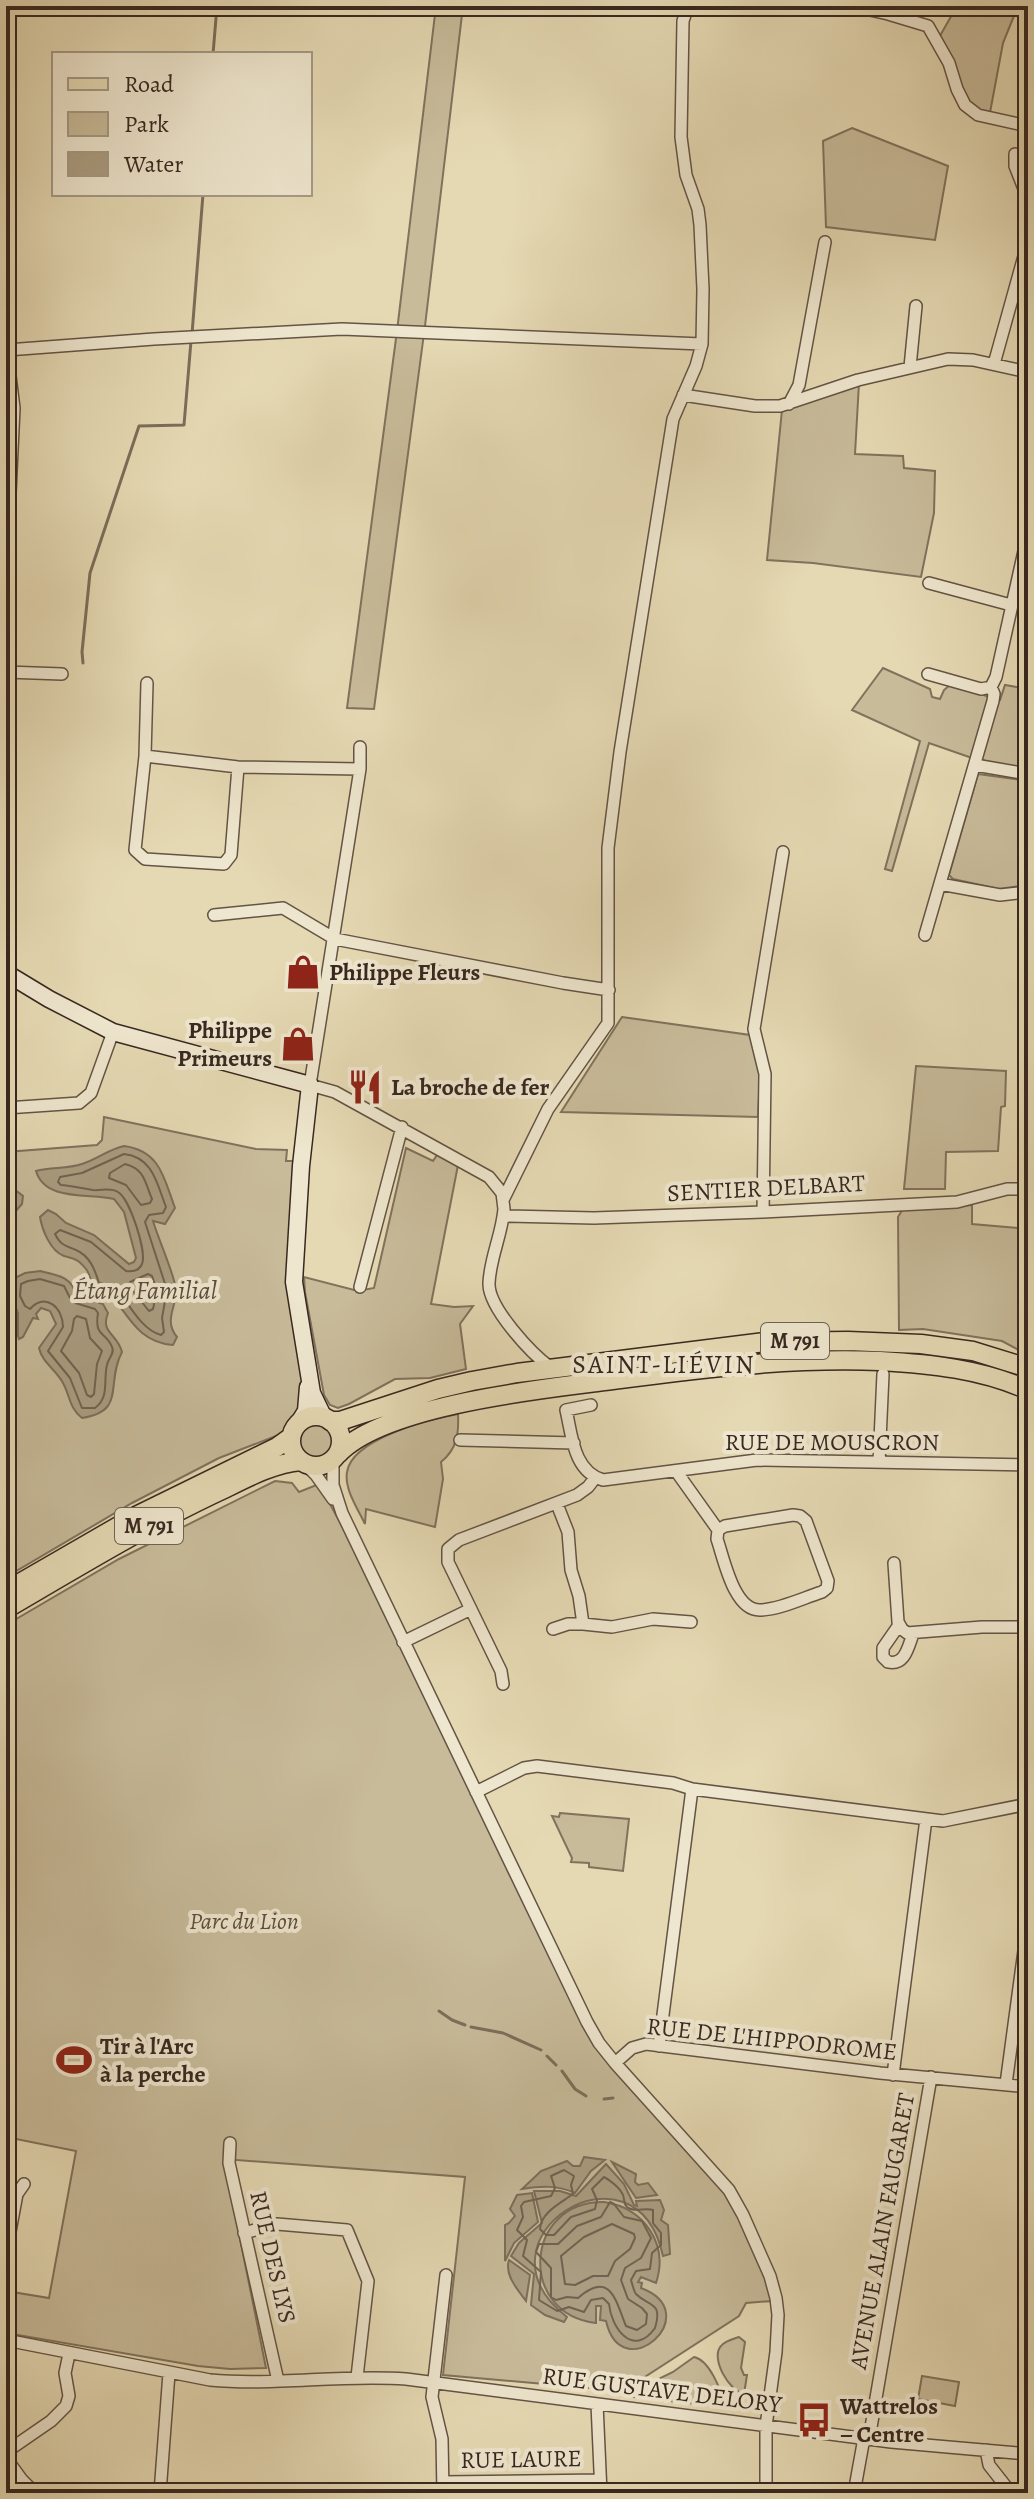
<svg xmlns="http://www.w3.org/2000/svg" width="1034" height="2499" viewBox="0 0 1034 2499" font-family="Alegreya,serif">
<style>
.green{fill:#c8bb9a;stroke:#80725d;stroke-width:2}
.water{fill:#aa9d81;stroke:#7c6e5a;stroke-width:2}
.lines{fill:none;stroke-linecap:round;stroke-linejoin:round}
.shore{stroke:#716250;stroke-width:2}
.stream{stroke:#7c6e5a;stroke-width:3}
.street-casing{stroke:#635445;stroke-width:14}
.secondary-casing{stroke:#382820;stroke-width:19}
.primary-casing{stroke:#382820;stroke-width:21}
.street{stroke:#eee6ce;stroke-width:11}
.secondary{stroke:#eee6ce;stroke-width:16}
.primary{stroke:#e5d9b3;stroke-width:18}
.labels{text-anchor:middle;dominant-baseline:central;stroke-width:8;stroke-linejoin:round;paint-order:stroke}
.shield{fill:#eee6ce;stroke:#6f6154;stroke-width:2}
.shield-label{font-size:22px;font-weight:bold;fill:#382820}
.poi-label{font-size:24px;font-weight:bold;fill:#382820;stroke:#eee6ce;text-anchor:start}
.street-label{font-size:24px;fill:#382820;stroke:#eee6ce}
.park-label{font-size:24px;font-style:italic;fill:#5c4d3e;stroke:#eee6ce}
.water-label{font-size:26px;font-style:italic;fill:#5a4b3d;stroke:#eee6ce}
.neighbourhood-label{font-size:26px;letter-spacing:2px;fill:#382820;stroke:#eee6ce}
</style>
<rect width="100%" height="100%" fill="#e5d9b3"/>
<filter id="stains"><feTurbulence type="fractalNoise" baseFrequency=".0025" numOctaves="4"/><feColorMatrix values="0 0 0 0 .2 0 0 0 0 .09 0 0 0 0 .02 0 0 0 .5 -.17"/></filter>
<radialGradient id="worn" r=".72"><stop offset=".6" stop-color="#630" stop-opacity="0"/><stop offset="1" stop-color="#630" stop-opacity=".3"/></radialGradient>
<path class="green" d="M436 6H463L425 326 374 709 347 708 397 331Z
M957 6H1018L1003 43 989 118 965 105 937 41Z
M852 128 948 166 935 240 826 227 823 141Z
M859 383 855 454 903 456 904 468 935 471 934 513 921 577 813 563 767 560 782 410Z
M883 668 930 689 932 697 940 699 944 690 950 685 1000 700 1005 685 1028 689V770L972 758 929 743 892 871 885 869 920 741 852 710Z
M978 774 1028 781V873L1026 885 999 889 953 879 949 875Z
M622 1017 750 1035 760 1075 758 1117 561 1112Z
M916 1066 1006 1071 1005 1106 1001 1107 998 1151 946 1152 945 1189H904Z
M104 1117 256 1149 287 1150 286 1161H296L304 1397 299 1413 281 1434 219 1458 132 1503 6 1577V1152L97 1145 102 1140Z
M406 1148 433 1161 437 1155 458 1165 431 1304 454 1307 473 1306 460 1324 466 1369 430 1378 395 1379 349 1404 338 1408 330 1405 324 1395 305 1292 304 1277 358 1291 374 1288Z
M972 1205V1224L1028 1229V1355L1002 1341 923 1329 899 1330 898 1217 904 1207Z
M458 1414C459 1434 457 1449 441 1462L443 1479 435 1527 366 1509 365 1524C358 1509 344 1489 347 1472 352 1439 429 1419 458 1414Z
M297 1441a19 19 0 1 1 38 0a19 19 0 1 1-38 0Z
M275 1481 292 1483 299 1492 319 1484 342 1526 571 2000 723 2189 756 2247 772 2301 746 2303 739 2316 623 2391 443 2375 465 2177 224 2159 266 2368 230 2369 198 2366 6 2333V2291L49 2298 76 2151 6 2137V1625L119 1559Z
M560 1813 629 1819 623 1871 589 1867V1863L571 1862 572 1858 552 1816 559 1817Z
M739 2337 745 2342 741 2368 744 2375H747L744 2394C729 2391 710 2358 721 2346 725 2341 733 2339 739 2337Z
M694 2357C709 2360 722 2390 723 2404L706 2405 634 2397 630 2393 673 2372Z
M922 2376 959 2382 955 2406 918 2399Z"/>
<path class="water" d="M124 1146C161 1151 164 1179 175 1208L165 1224 153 1221C158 1238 174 1274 176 1289 177 1307 163 1320 177 1337L173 1345C138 1342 129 1316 109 1292H97C89 1285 92 1276 86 1269 78 1259 75 1259 64 1256 50 1251 42 1229 40 1217L48 1210 56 1214 66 1223 94 1235 129 1264 134 1262 136 1258 124 1212 114 1199C90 1193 45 1202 36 1171 52 1167 67 1169 82 1164 98 1159 109 1149 124 1146Z
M6 1183 23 1196 22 1204 6 1222Z
M40 1271C58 1275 72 1277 76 1295L103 1304 108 1313C100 1333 117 1333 122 1352 105 1384 127 1411 82 1418 70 1409 70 1397 64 1385 58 1371 42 1363 39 1348L56 1324 50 1311 41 1308 36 1314 38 1319 33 1318 23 1337 19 1339 18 1336V1313L12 1298 15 1278 25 1273Z
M584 2157 605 2160 591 2171 575 2193C557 2185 541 2186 522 2189L541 2171 567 2161 573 2166H580Z
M612 2162 636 2174 635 2182 638 2185 648 2183 657 2195 636 2198Z
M606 2164 624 2184 634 2205 637 2206 636 2201 660 2200 664 2210 661 2220 668 2225 670 2254 663 2256C636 2131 465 2238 567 2317L564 2322 545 2315 531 2305 534 2274 511 2256 519 2243 542 2223 534 2191H560L576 2196Z
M532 2193 538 2222 514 2243 505 2261V2225L509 2223 515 2216 510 2209 517 2195Z
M604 2202C644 2208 669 2244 656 2283L641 2277 638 2282 642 2283 641 2288C708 2313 622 2390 606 2321L600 2320 601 2306H596V2323C517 2314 524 2201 604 2202Z
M509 2260 530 2275 526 2301C518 2290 504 2275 509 2260Z"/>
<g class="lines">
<path class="shore" d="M124 1154C153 1157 157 1184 166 1207L163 1213 149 1215 145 1222 167 1290 162 1318 164 1332 161 1335C141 1330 128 1302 115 1286L99 1283C95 1270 90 1256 76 1250 65 1245 61 1246 55 1234L60 1230 91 1242 126 1271C133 1272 139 1271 142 1264 147 1252 130 1199 118 1192 110 1187 101 1191 93 1190 82 1188 72 1186 61 1185L58 1182 60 1177 82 1173Z
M125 1164C145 1169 145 1183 152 1199L150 1203 141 1205 126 1185 109 1178 110 1173Z
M148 1274 152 1276 157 1290 153 1309 149 1311 129 1286 130 1282Z
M40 1279 64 1286 72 1302 95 1309 98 1313C94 1338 106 1331 112 1347 115 1354 108 1358 107 1365 103 1380 110 1397 95 1408H82L70 1378 48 1351 63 1327C63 1307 45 1292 30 1309L25 1306 20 1296 21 1284 28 1281Z
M77 1316 86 1319 90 1338 102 1351 97 1364 94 1394 91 1397 87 1395 79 1373 61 1351 72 1331 74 1319Z
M564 2170 574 2176 571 2185 573 2194C561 2203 541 2212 540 2229L546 2235H554L571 2217 595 2209 597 2200 592 2189 604 2177C610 2180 620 2188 623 2195 625 2200 623 2203 627 2207 634 2213 645 2207 653 2210V2223L661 2233V2245L652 2253 650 2269 636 2271 631 2280C632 2283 634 2292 636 2294 649 2307 663 2301 655 2328 633 2359 611 2327 609 2304L603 2298 591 2300 584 2312 569 2307 557 2311 539 2300 541 2272 523 2256 527 2240 517 2230 523 2217 521 2206 524 2202 551 2196 555 2188 551 2176Z
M610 2202 614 2204 624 2217 642 2221 651 2238 641 2258 625 2268 621 2280 628 2299 642 2308 647 2314 646 2324 637 2330 626 2326C616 2302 611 2269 578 2298L567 2297 556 2300 551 2297V2268L536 2252 539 2244H558L577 2226 601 2217Z
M612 2224 634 2234 635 2238 630 2249 615 2261 608 2276H593L575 2285 565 2284 561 2256 584 2237Z"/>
<path class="stream" d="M213 54 217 6
M192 334 203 194
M83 663 82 652 90 573 139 426 184 425 191 341
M439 2011 452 2020 465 2025
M471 2027 503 2033 541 2050
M547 2056 556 2065
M562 2071 575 2089 586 2096
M604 2099 613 2098"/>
<g class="street-casing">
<path id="street" d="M852 6 888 14 928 26 949 63 957 89 965 105 978 115 1028 126
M1015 154V166L1028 199
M7 350 154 339 342 329 702 344
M994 364 1024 256 1028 234
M910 367 916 306
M683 395 755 406H780L858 380 948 359 973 360 1028 372
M789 404 799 385 825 242
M1028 434V440
M1026 498H1028
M6 519 9 514 14 408 6 344
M929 583 1011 605
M6 672 62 674
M928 674 981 689 991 687
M147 683 145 756 135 850 145 859 224 864 231 855 238 767
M360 747V769L352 820 310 1085 335 1092 489 1177 502 1193 504 1209C502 1234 490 1258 489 1283 488 1308 532 1354 551 1368
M145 756 238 767 360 769
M975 765 1028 774
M940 884 1000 895 1028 892
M214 915 283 908 335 939 563 983 609 990
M925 935 993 701 994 694 991 687 996 677 1028 533
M6 1108 79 1103 91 1093 113 1032
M504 1198 548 1109 608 1023V848L620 752 673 419 696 366 702 344 703 289 700 225 698 209 686 175 681 137 683 21 688 6
M763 1212 765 1074 754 1029 783 852
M503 1216 594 1218 763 1212 957 1202 1007 1189H1028
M360 1287 402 1127
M591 1405 566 1410C572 1435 573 1471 603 1480L757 1460 1028 1465
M460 1440 574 1443
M333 1460V1485L342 1513 587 2022 599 2043 615 2063 729 2190 743 2215 770 2276 776 2298 778 2315 776 2352 766 2426V2493
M879 1462 883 1374
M304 1463 316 1475 333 1499
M676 1471 718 1530 717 1539C724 1559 734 1612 761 1610 781 1609 803 1598 822 1592L827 1588 828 1581 806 1521 800 1516 793 1515 725 1526 718 1530
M894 1563 898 1622 902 1629 907 1633 982 1627H1028
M583 1624 612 1627 653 1619 691 1622
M899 1625 883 1648V1657L888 1662C905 1666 908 1647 913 1634
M553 1629 568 1624H583L579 1596 571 1570 568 1532 557 1504
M403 1642 471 1609
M503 1684 501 1671 448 1562V1549L459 1540 577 1495 588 1487 595 1478
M476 1792 524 1768 537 1766 673 1783 692 1789 943 1821 1028 1804
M659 2046 692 1789
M615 2063 632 2048 646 2044 880 2073 1028 2087
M893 2075 926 1819
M1006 2084 1028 1921
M230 2143 229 2163 278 2381
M244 2233 277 2224 347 2230 368 2281 357 2377
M6 2253 17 2194 24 2184
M6 2340 210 2380C275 2386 341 2374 406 2379L891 2442 1028 2454
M597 2404 601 2493
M869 2439 931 2077
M986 2450 989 2465 1011 2493
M6 2452 51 2421 66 2406 69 2396 65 2373 69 2354
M6 2458 22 2480 35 2493
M443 2482 600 2480
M160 2493 169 2373
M443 2493 442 2439 432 2397 446 2275
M854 2493 864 2438"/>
</g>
<g class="secondary-casing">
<path id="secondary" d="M6 973 49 999 113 1032 310 1085 301 1166 294 1282 312 1393 324 1418
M298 1424 306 1411 308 1387"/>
</g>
<g class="primary-casing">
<path id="primary" d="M291 1441a25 25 0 1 1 50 0a25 25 0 1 1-50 0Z
M330 1421H340L438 1389 472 1381 517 1373 765 1342 848 1341 921 1344 973 1351 1028 1368
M338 1454C382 1407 532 1390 597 1382 691 1370 784 1357 880 1361 931 1364 981 1369 1028 1390
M6 1591 136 1516 277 1447 291 1437
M6 1609C78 1567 150 1523 226 1488 248 1477 275 1463 301 1461"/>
</g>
<use href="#street" class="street"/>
<use href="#secondary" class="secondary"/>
<use href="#primary" class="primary"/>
</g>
<defs>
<g id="shop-bare" transform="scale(2.76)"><path d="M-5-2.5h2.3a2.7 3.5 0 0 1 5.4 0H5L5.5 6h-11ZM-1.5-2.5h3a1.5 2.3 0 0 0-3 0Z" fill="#8f2418" stroke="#eee6ce" stroke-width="2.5" paint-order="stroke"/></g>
<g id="restaurant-bare" transform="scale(2.76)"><path d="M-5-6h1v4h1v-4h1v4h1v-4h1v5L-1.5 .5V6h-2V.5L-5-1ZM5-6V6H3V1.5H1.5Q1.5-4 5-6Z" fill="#8f2418" stroke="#eee6ce" stroke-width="2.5" paint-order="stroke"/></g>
<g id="stadium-bare" transform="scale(2.76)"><path d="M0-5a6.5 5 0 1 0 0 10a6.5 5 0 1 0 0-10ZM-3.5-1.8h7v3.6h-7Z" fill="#8f2418" stroke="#eee6ce" stroke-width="2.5" paint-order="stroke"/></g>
<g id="bus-bare" transform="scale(2.76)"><path d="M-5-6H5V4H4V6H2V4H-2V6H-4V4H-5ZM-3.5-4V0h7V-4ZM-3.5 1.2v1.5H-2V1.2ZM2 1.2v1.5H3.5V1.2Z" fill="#8f2418" stroke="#eee6ce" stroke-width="2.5" paint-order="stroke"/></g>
</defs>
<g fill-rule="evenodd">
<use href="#shop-bare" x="303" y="972"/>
<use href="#shop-bare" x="298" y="1044"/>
<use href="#restaurant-bare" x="365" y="1087"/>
<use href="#stadium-bare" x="74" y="2060"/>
<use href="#bus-bare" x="814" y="2420"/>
</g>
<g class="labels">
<g class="shield">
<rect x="761" y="1323" width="68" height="36" rx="6"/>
<rect x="115" y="1508" width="68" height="36" rx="6"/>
</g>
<g class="shield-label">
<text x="795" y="1341">M 791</text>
<text x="149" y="1526">M 791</text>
</g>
<g class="poi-label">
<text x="329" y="972">Philippe Fleurs</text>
<text x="272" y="1030" text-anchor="end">Philippe<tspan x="272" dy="28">Primeurs</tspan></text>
<text x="391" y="1087">La broche de fer</text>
<text x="100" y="2046">Tir à l'Arc<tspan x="100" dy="28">à la perche</tspan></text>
<text x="840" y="2406">Wattrelos<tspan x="840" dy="28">– Centre</tspan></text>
</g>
<g class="street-label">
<text transform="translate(766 1188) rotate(-3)">SENTIER DELBART</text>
<text x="832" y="1442">RUE DE MOUSCRON</text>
<text transform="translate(772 2039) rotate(6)">RUE DE L'HIPPODROME</text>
<text transform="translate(882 2231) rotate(-80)">AVENUE ALAIN FAUGARET</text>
<text transform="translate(273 2257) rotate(77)">RUE DES LYS</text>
<text transform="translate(662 2390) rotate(7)">RUE GUSTAVE DELORY</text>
<text transform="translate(521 2459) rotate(-1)">RUE LAURE</text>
</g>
<g class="park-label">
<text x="244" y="1921">Parc du Lion</text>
</g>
<g class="water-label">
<text x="145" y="1290">Étang Familial</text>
</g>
<g class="neighbourhood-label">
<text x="664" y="1364">SAINT-LIÉVIN</text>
</g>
</g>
<rect width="1034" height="2499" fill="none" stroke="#e5d9b3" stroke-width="32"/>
<rect x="8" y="8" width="1018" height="2483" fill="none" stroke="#382820" stroke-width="4"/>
<rect x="16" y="16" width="1002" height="2467" fill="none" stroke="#382820" stroke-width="2"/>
<rect x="52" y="52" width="260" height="144" fill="#eee6ce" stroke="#a59a88" stroke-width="2"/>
<rect x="68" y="78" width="40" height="12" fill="#e5d9b3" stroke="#a59a88" stroke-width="2"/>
<text x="124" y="92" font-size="24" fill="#382820">Road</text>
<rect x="68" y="112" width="40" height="24" fill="#c8bb9a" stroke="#a59a88" stroke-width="2"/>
<text x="124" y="132" font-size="24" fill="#382820">Park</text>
<rect x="68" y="152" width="40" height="24" fill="#aa9d81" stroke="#a59a88" stroke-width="2"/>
<text x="124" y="172" font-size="24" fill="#382820">Water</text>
<rect width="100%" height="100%" filter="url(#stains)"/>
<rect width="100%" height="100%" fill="url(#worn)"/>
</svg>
